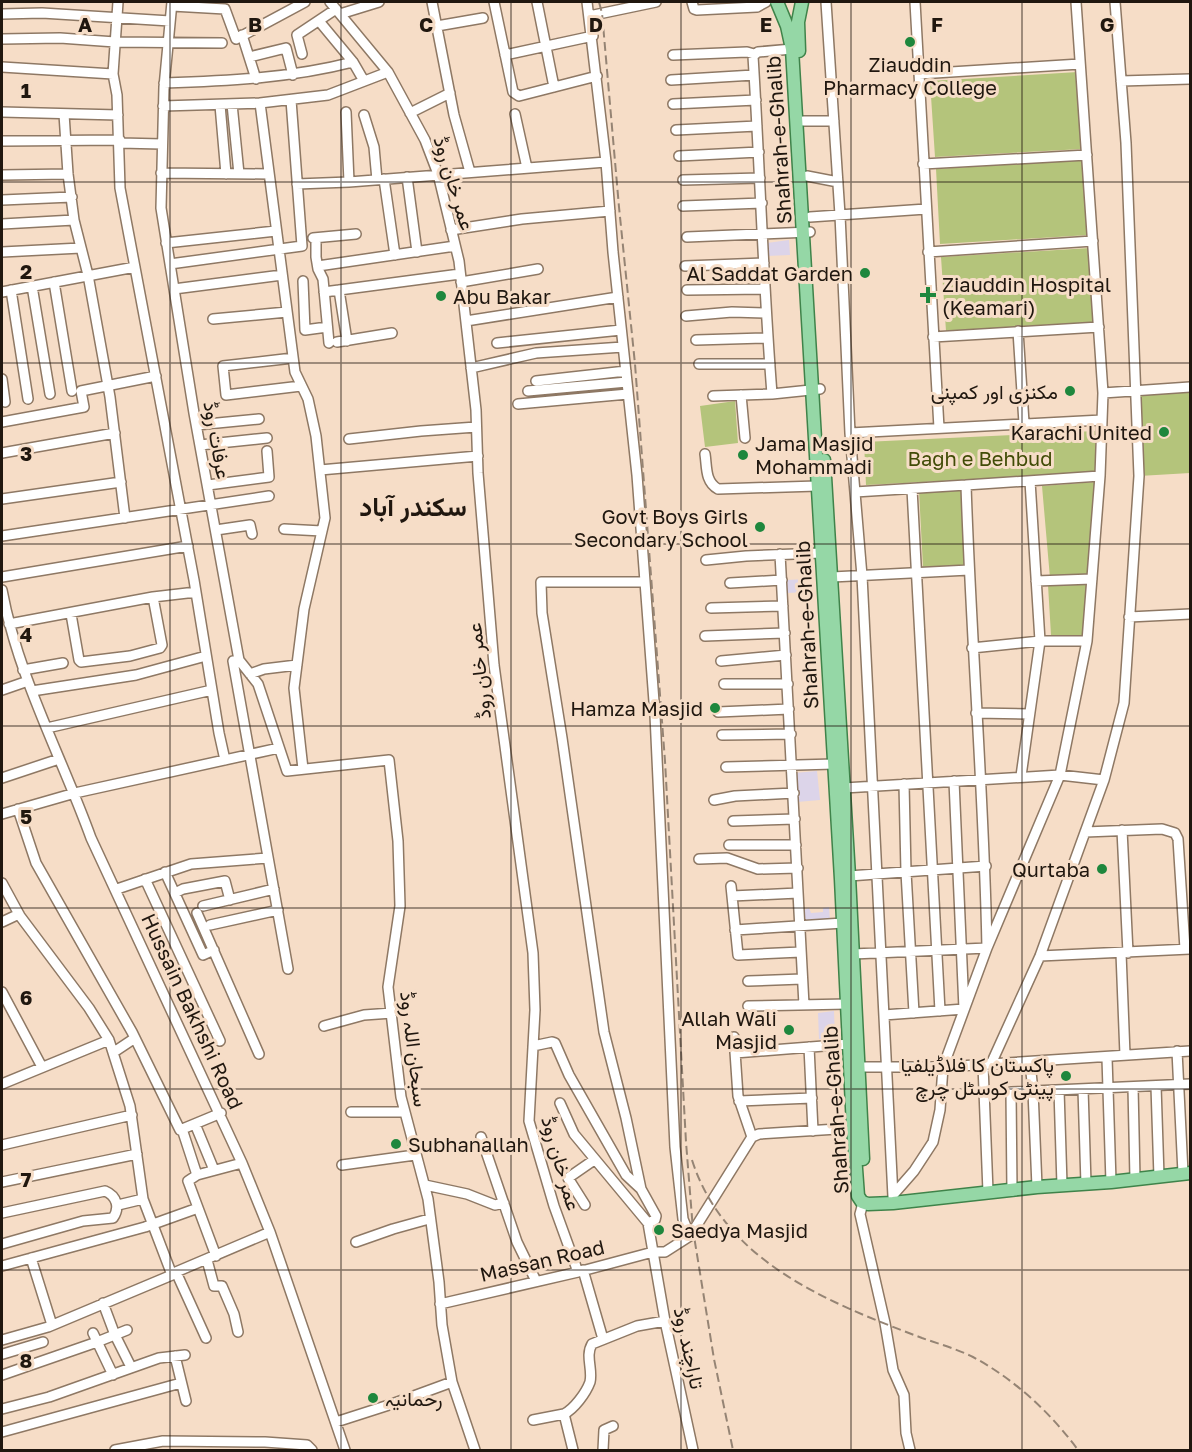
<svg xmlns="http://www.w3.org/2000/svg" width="1192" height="1452" viewBox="0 0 1192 1452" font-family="'Golos Text',Vazirmatn,sans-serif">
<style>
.commercial{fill:#dcd4e9}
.green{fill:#b4c47b}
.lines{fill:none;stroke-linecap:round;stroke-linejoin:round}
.minor-casing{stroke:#8e7864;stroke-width:12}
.major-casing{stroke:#3f834a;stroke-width:15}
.minor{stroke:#fff;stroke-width:9}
.major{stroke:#95d7a6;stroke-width:12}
.rail{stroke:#958474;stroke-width:2;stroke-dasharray:9 4.5;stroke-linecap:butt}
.grid{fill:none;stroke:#20170f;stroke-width:1.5;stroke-opacity:0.55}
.poi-dot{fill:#1e873d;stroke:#f6ddc7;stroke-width:2}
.labels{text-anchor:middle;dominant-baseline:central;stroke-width:6;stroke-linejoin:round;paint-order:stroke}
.poi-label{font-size:20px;fill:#20170f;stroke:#f6ddc7;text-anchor:end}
.street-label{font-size:20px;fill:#20170f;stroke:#f6ddc7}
.park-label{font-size:20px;fill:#414c06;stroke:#f6ddc7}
.district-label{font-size:26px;font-weight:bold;fill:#20170f;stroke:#f6ddc7}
.grid-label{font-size:20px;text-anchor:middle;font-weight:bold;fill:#20170f;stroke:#f6ddc7;stroke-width:6;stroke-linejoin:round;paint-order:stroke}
</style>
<rect width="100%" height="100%" fill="#f6ddc7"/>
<path class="commercial" d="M789 240 790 255 767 256V243Z
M809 579 810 592 787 593 786 580Z
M817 771 820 800 797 802 794 773Z
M829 907 830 921 806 923 804 910 809 908 811 913 823 912V908Z
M834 1011 835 1038 819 1039 818 1013Z"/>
<path class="green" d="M1078 72 1083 149 935 157 930 81Z
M1085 160 1089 235 940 244 936 169Z
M1090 248 1095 322 946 331 941 257Z
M1190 388V473L1139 476 1135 390Z
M735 401 738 443 705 447 700 406Z
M1095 431 1097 473 866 485 864 442Z
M1096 482 1090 577 1050 578 1042 486Z
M963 489 967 565 923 567 919 491Z
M1093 583 1089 637 1051 635 1048 585Z"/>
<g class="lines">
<g class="minor-casing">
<path id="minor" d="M118 2 113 74 117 95 120 188 194 580 219 733 225 760
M172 2 164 87 161 208 194 413 239 660 258 684 287 771 389 760 398 841 400 906 388 987 401 1097 428 1199 439 1282 442 1325 452 1382 475 1450
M330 2 388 72 425 140 438 174 459 261 476 410 478 473 494 665 533 953 535 1010 529 1121 554 1206 578 1272
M432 2 454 115 470 172
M494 2 513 92 519 96 597 76
M537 2 554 87
M587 2 606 162 613 252 637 475 655 715 675 1147 683 1219 690 1236
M692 2 694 9 697 10 757 7 766 2
M826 2 840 215 850 433 862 576 893 1197
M915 2 939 428
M172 6 225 9 236 39 305 2
M2 14 42 13 170 21
M340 14 379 2
M589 16 656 2
M319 21 353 62 364 81
M437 26 483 18
M242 35 256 79
M2 39 60 38 115 42 222 43
M302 54 297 35 336 9
M505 55 593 36
M673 55 747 52 754 54
M249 57 286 48 293 75
M2 67 113 74
M919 74 1080 64
M671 80 754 75
M1121 81 1190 79
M164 83C228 81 291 78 353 62
M260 103 295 372 308 399 316 436 325 518 304 609 294 688 303 769
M232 104 239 174
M673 104 756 100
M220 105 226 174
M163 106 260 103 328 95 388 72
M2 112 118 115
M346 112 349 182
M410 113 450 93
M64 114 68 174 74 220 88 275 110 397 125 518
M515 114 527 168
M364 115 374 147 377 180
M803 121H834
M676 130 757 126
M2 141 120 140
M120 143 162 144
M679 156 759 152
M923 164 1087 155
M161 173 269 174
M2 175 68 174
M807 176 838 182
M407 177 417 252
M384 179 395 255
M683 180 760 178
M297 184 349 182 606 162
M2 200 72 197
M683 206 762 203
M810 217 926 209
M2 224 74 220
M451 230 522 219 610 211
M687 237 810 232
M313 238 356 234
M316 238V257L318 269 323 279 329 343
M166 243 276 231
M2 252 81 248
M928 252 1093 241
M170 264 302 246 291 100
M318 266 455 246
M685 266 764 263
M303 281 305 330 327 327
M54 282 72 391
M461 282 538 269
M32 286 50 394
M174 289 282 275
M11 290 28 399
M339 290 347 341
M687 290 765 289
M2 292 135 267
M324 292 460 274
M686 316 732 312 766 313
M213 319 287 312
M466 321 618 297
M1018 331 1024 423
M933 337 1099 327
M696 340 768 338
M337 342 392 333
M497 343 621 330
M293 358 223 366 226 395 301 386
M699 364H770
M471 368 536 353 623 347
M2 379 5 402
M536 381 626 371
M528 391 627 382
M1103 393 1190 387
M772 394C763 281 760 169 753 56L758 52 792 49
M741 395 745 438
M713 396 772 394 820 389
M518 404 628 394
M2 422 84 407 81 391 156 376
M197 425 259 419
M850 433 1102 420
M349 439 421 431 476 427
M200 445 267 438
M2 453 115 433
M705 454C707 467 705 482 718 489L817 486
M320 470 478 456
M208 485 269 477 267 451
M912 489 940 1011
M855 492 966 485
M2 499 121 482
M284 529 322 531
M216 530 250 525 252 534
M2 536 269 496
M780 554 804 1005
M706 560 746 556 821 553
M2 577 188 546
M832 577 969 570
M1036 581 1092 579
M645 582H541L542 613 562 738 604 1032 626 1118 641 1189 656 1216 655 1220 648 1223
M730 583 782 580
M2 590C18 677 61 755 91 838L242 1163 270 1232 345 1450
M711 608 783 606
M71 614 79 660 81 662 130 656 160 648 162 645 153 597
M1129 617 1190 614
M9 624 153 597 196 592
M705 636 785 633
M972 648 1040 641H1087
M239 660 233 661 288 969
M721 661 786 655
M23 670 63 663
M250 674 264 669 297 665
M724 684H788
M2 690 28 681
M32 691 136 675 206 656
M718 712 789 709
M976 713 1029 714
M47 728 212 690
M722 735 791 734
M726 767 834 764
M1021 776 1040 641 1030 481
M2 778 59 759
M904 784 906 872 914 1013
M844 788 1060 775 1104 780
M714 800 735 796 794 793
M18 809 36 863 132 1032 180 1130 221 1113
M2 814 75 793 279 748
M733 821 795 819
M1122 830 1128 953
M1085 832 1162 829 1175 833 1178 839 1185 949
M729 845H796
M699 859 727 858 758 869 798 868
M165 872 203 955 214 950
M849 876 986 866
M145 879 220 1041
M2 883 20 916 89 1008 109 1040 130 1106 143 1199 172 1275 176 1272 206 1338
M731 886 738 955 801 952
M117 889 191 864 268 858
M175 893 183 889 225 881 230 900
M732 896 798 893
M203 906 274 889
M197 913 259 1054
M2 922 19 914
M210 925 278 910
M735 930 843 923
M1121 953 1125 1055
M853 954 987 948C984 793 971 640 966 485L1100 476
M1040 956 1190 949
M748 981 802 979
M2 992 42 1067
M748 1006 847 1004
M884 1015 964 1009 954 781
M324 1026 364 1015 392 1013
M734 1037 738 1096 752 1137
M533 1046 552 1042 555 1043 569 1075 626 1175 641 1189
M809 1047 813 1131
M1177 1051 1183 1173
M114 1052 135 1038
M735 1053 849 1044
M1107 1058 1111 1182
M1030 1063 1033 1091 1037 1187
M991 1064 1040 956 1104 780 1124 703 1139 476 1126 143 1115 2
M983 1065 988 1192
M859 1067H943L1190 1051
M2 1084 109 1040
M1156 1086 1159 1177
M1133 1087 1135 1179
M1083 1089 1086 1184
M1059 1090 1062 1185
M739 1101 812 1098
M560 1103 574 1134 648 1223 665 1321 693 1450
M351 1112H404
M195 1124 214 1170
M182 1129 197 1175
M481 1137 517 1242 536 1281
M2 1145 132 1115
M342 1165 415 1155
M2 1182 137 1154
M425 1185 467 1194 495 1205 504 1203
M1012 1191 1011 1092 1190 1084
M893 1195 914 1171 933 1142 940 1110 943 1067 987 948 1060 775 1087 641 1100 476 1103 393 1076 2
M863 1203 860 1214 885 1323 893 1370 904 1395 906 1433 910 1450
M118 1205 143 1199
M585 1205 568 1178 594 1160
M2 1213 105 1191C117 1196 120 1208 113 1218L83 1221 2 1244
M356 1242 393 1229 429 1219
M216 1256 188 1181 197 1175 242 1163
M31 1258 52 1325
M207 1260 214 1286H222L234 1314 238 1332
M2 1266 145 1227 198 1208
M583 1270 603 1339
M176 1272 270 1232
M103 1303 115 1335 131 1367
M440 1304 578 1272 653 1252H665L690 1236 752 1137 759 1134 853 1128
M93 1333 113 1375
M2 1340 48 1327 172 1275
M3 1354 43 1342
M175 1356 186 1401
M2 1375 97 1342 127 1330
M2 1409 49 1397 159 1358 185 1355
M564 1414C574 1409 586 1393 590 1382 593 1369 585 1356 592 1344L637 1326 665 1321
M533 1420 564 1414 573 1450
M336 1422 392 1404 452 1382
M2 1432 181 1383
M115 1450 163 1441 265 1442 307 1445 312 1450
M603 1450 604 1430 613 1426"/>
</g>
<g class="major-casing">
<path id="major" d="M777 2 787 26 792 49 841 879 853 1128 858 1196 862 1202
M799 51 798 22 802 2
M824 460 849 876 863 1159
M862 1202 868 1204 893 1203 1037 1187 1111 1182 1190 1173"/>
</g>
<use href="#minor" class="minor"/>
<use href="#major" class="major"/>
<path class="rail" d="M599 2 602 13 619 207 635 364 665 761 686 1142 693 1230 714 1359 733 1450
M692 1160C725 1263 830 1303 922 1338 939 1344 957 1349 973 1357 1014 1379 1050 1412 1078 1450"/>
</g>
<path class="grid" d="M170 2V1450M341 2V1450M511 2V1450M681 2V1450M851 2V1450M1022 2V1450M2 182H1190M2 363H1190M2 544H1190M2 726H1190M2 908H1190M2 1089H1190M2 1270H1190"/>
<g class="poi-dot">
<circle cx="910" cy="42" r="6"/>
<circle cx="865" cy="273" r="6"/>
<path d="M925 286h6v6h6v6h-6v6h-6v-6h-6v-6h6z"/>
<circle cx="441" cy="296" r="6"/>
<circle cx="1070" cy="391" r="6"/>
<circle cx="1164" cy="432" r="6"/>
<circle cx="743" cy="455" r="6"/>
<circle cx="760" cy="527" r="6"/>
<circle cx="715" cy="708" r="6"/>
<circle cx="1102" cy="869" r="6"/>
<circle cx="789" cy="1030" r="6"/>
<circle cx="1066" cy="1076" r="6"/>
<circle cx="396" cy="1144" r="6"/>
<circle cx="659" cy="1230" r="6"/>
<circle cx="373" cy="1398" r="6"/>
</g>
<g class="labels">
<g class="poi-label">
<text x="910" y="64" text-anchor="middle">Ziauddin<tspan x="910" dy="23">Pharmacy College</tspan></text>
<text x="853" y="273">Al Saddat Garden</text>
<text x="942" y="284" text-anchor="start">Ziauddin Hospital<tspan x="942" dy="23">(Keamari)</tspan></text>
<text x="453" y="296" text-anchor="start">Abu Bakar</text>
<text x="1058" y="391">مکنزی اور کمپنی</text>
<text x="1152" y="432">Karachi United</text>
<text x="755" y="443" text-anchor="start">Jama Masjid<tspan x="755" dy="23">Mohammadi</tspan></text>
<text x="748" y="516">Govt Boys Girls<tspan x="748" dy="23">Secondary School</tspan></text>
<text x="703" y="708">Hamza Masjid</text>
<text x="1090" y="869">Qurtaba</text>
<text x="777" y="1018">Allah Wali<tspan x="777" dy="23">Masjid</tspan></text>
<text x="1054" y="1064">پاکستان کا فلاڈیلفیا<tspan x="1054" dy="23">پینٹی کوسٹل چرچ</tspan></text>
<text x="408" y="1144" text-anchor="start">Subhanallah</text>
<text x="671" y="1230" text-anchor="start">Saedya Masjid</text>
<text x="385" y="1398" text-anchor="start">رحمانیہ</text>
</g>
<g class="street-label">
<text transform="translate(778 140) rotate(-94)">Shahrah-e-Ghalib</text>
<text transform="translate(455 183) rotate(73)">عمر خان روڈ</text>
<text transform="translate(218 440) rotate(80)">عرفات روڈ</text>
<text transform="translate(806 625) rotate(-93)">Shahrah-e-Ghalib</text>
<text transform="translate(478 671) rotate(-96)">عمر خان روڈ</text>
<text transform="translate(193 1011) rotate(65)">Hussain Bakhshi Road</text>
<text transform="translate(415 1049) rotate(83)">سبحان اللہ روڈ</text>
<text transform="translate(835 1110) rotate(-94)">Shahrah-e-Ghalib</text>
<text transform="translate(562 1163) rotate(74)">عمر خان روڈ</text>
<text transform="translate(542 1260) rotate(-13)">Massan Road</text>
<text transform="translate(690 1348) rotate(78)">تاراچند روڈ</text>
</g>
<g class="park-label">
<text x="980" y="458">Bagh e Behbud</text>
</g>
<g class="district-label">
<text x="413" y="506">سکندر آباد</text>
</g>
</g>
<g class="grid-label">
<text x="85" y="32">A</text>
<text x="255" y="32">B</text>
<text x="426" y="32">C</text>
<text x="596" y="32">D</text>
<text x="766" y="32">E</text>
<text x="937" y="32">F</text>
<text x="1107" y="32">G</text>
<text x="26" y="98">1</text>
<text x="26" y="279">2</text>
<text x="26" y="461">3</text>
<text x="26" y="642">4</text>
<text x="26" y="824">5</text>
<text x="26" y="1005">6</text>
<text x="26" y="1187">7</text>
<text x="26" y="1368">8</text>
</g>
<rect width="1192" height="1452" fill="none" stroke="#20170f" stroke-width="6"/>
</svg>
